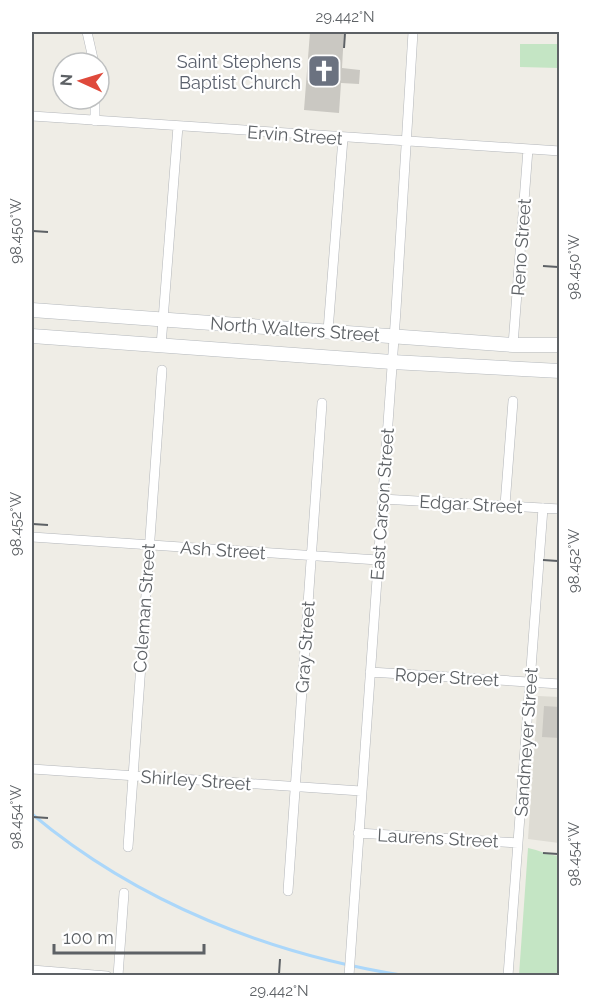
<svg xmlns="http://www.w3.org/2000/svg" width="591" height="1007" viewBox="0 0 591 1007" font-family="Raleway,sans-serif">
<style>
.education{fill:#dedcd4}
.green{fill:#c4e5c4}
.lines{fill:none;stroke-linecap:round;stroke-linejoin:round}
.stream{stroke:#abd7fa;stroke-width:3}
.building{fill:#cac8c2}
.minor-casing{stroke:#b3b6ba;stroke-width:10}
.secondary-casing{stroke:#b4b8bc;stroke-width:15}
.minor{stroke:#fff;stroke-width:9}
.secondary{stroke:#fff;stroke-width:14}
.ticks{fill:none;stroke:#5d6165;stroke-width:2}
.labels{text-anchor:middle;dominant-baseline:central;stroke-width:4.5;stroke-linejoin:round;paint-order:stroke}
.worship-label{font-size:18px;fill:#5b616d;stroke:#fff;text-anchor:end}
.street-label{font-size:18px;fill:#5d6165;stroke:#fff}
.neatline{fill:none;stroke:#5d6165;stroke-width:2}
.ticks-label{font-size:15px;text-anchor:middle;fill:#5d6165}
</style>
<rect width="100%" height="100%" fill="#efede6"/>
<path class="education" d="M538 696 559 697V843L528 839Z"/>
<path class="green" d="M520 44H559V68L520 67Z
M528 848C539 850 548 855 559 856V975H519Z"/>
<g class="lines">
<path class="stream" d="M32 814C138 903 271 955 407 976"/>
</g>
<path class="building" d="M310 32H344L342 68 360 70 359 84 341 83 339 113 304 110Z
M544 706 560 707V738L542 737Z"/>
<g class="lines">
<g class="minor-casing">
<path id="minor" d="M87 32 94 63
M32 116 560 151
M95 121V99
M328 331 343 138
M513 345 528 149
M161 346 178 126
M382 499 560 509
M505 505 513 401
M32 537 378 560
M370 672 560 684
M32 769 361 791
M358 833 518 843
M128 847 162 370
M288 891 322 403
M32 970 107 976
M118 976 124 893
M349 976 396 310 413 32
M508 976 543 508"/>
</g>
<g class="secondary-casing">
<path id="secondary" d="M32 310 513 345H560
M32 336 392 362 560 371"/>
</g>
<use href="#minor" class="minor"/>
<use href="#secondary" class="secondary"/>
</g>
<path class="ticks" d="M344 48 345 33M33 231 48 232M543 266 558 267M33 524 48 525M543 560 558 561M33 817 48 818M543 853 558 854M279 974 280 959"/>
<defs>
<g id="church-square" transform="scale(1.725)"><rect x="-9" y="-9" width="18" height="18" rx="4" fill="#6b7280" stroke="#fff"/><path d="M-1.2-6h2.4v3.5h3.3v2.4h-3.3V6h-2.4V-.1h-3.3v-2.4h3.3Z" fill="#fff"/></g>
</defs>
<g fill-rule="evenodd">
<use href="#church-square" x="324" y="71"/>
</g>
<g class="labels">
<g class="worship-label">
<text x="301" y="61">Saint Stephens<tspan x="301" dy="21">Baptist Church</tspan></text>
</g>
<g class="street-label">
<text transform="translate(295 135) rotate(4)">Ervin Street</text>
<text transform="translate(521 247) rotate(-86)">Reno Street</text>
<text transform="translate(295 329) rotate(4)">North Walters Street</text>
<text transform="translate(382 504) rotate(-86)">East Carson Street</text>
<text transform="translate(471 504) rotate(3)">Edgar Street</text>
<text transform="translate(223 550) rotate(4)">Ash Street</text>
<text transform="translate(144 608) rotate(-86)">Coleman Street</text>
<text transform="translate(305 647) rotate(-86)">Gray Street</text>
<text transform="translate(447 677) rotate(3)">Roper Street</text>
<text transform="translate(526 742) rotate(-86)">Sandmeyer Street</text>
<text transform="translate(196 780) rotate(4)">Shirley Street</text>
<text transform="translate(438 838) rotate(3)">Laurens Street</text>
</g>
</g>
<rect width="591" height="1007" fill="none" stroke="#ffffff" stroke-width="66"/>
<g transform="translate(81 81) rotate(274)"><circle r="28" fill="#ffffff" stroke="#bec0c1" stroke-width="1.5"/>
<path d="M0-4.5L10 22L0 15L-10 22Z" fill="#df493b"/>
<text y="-9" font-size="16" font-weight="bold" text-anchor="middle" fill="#5d6165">N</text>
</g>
<path d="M54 944v9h150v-9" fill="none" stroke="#5d6165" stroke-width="3"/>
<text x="63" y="944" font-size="18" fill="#5d6165" stroke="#ffffff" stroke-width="4.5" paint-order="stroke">100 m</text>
<rect x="33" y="33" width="525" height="941" class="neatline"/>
<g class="ticks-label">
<text x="345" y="22">29.442°N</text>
<text transform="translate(16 231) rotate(-90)" y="5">98.450°W</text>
<text transform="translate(574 267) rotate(-90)" y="5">98.450°W</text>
<text transform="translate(16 524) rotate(-90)" y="5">98.452°W</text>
<text transform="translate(574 561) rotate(-90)" y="5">98.452°W</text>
<text transform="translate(16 817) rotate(-90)" y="5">98.454°W</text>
<text transform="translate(574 854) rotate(-90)" y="5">98.454°W</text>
<text x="279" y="996">29.442°N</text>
</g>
</svg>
